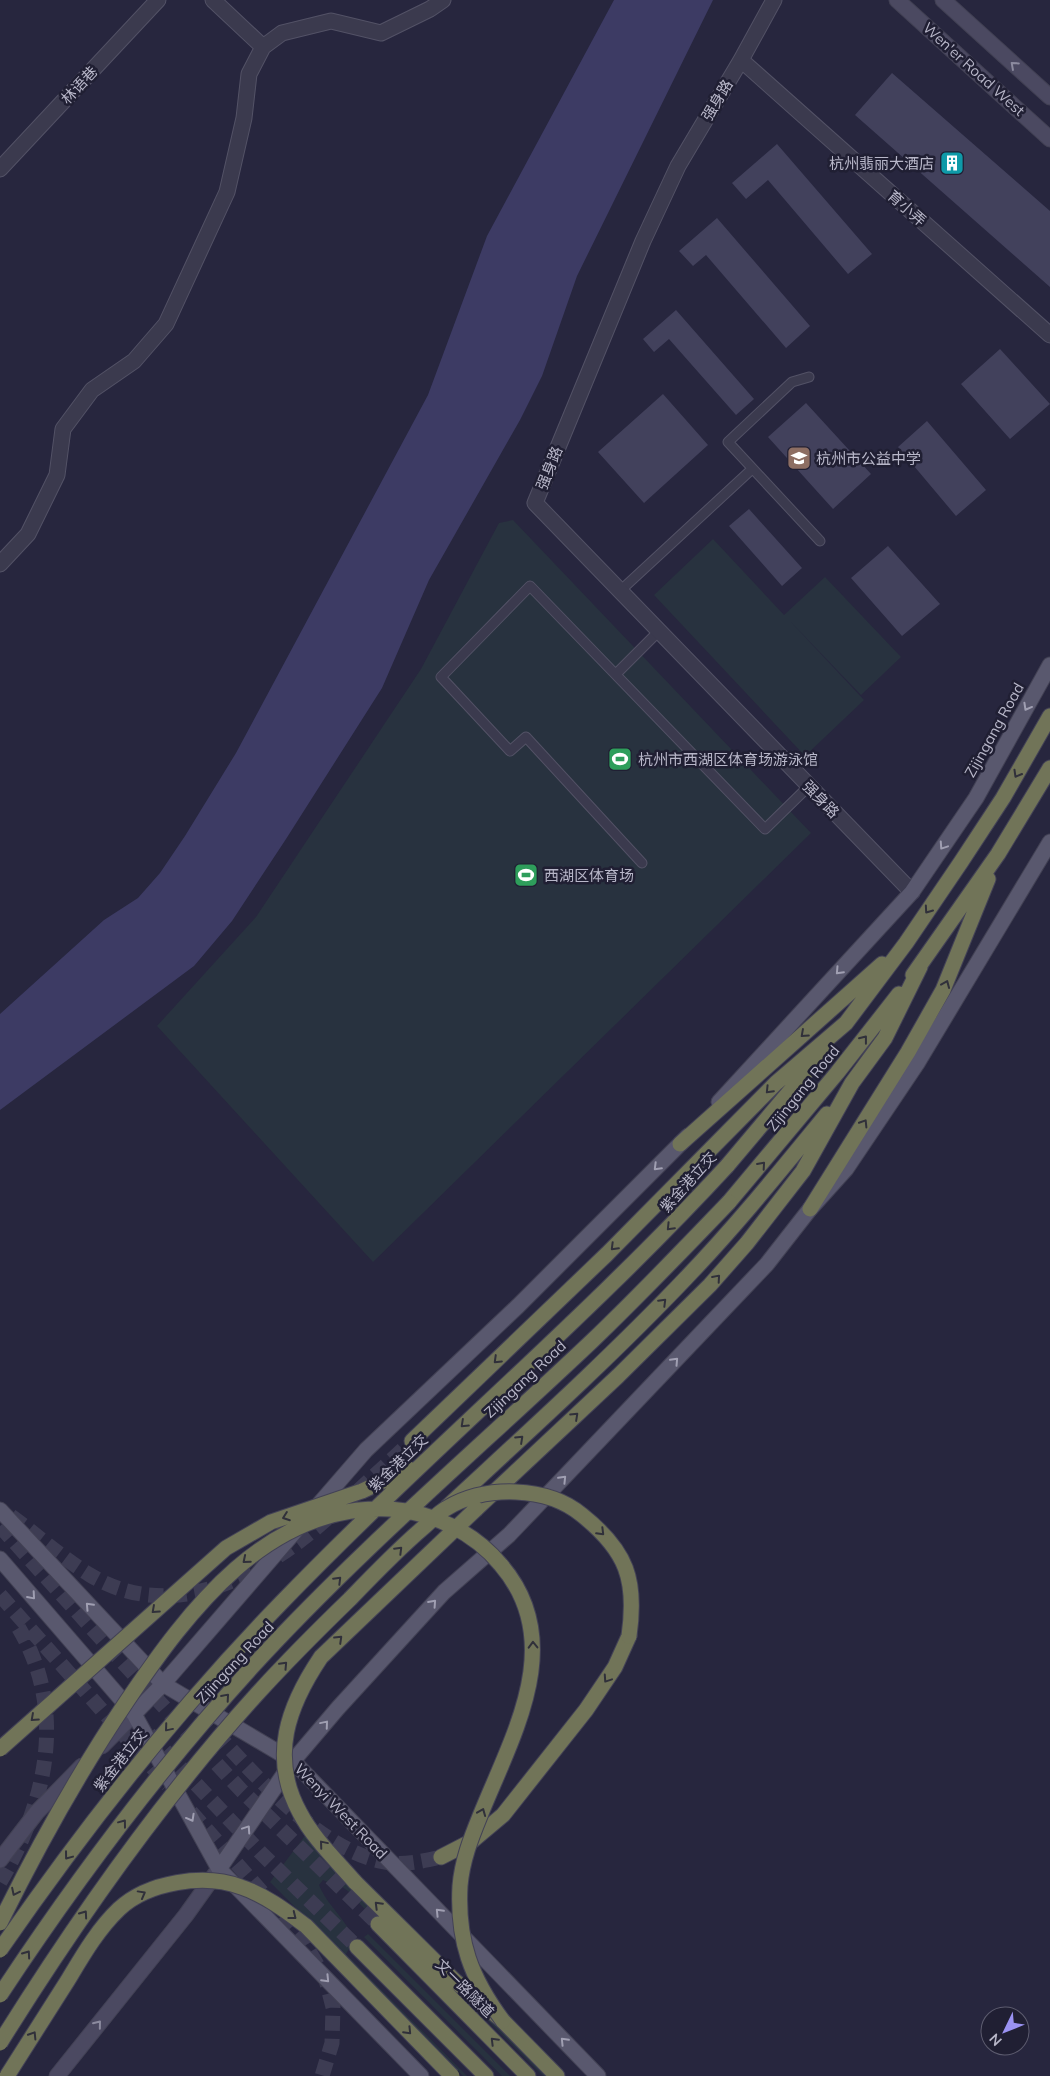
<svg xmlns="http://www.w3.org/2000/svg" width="1050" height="2076" viewBox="0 0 1050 2076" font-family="Mulish,'Noto Sans SC',sans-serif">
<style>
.green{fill:#28323f}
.water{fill:#3d3b64}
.building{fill:#42415c}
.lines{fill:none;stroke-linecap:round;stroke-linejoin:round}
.highway-tunnel{stroke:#3d3c53;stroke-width:15;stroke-dasharray:15 8;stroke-linecap:butt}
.lane-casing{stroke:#535266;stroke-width:11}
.street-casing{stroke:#535266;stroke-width:17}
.secondary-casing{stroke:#424154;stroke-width:17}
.primary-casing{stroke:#424154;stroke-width:17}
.highway-casing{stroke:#434256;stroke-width:17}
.lane{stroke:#3b3a4e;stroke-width:9}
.street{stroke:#3b3a4e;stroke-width:15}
.secondary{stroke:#4b4961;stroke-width:15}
.primary{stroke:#59586e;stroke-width:15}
.highway{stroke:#717458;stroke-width:15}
.highway-bridge-casing{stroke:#434256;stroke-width:17;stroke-linecap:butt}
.highway-bridge{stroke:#717458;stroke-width:15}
.oneway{stroke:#8c8b9f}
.oneway2{stroke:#a09fb2}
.oneway3{stroke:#30303a}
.labels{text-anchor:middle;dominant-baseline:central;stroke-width:5;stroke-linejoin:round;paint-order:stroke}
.street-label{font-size:15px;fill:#b8b7c9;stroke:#201f33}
.poi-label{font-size:15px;fill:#b8b7c9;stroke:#201f33;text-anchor:start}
</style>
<rect width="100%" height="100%" fill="#27263e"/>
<path class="green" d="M513 520 811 833 373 1262 157 1026 256 917 421 669 499 523Z
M713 539 784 615 825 577 901 657 861 695 789 620 864 700 805 756 654 595Z
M307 1833 548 2076H543L384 1916C359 1914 360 1897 342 1887 336 1884 330 1884 323 1880L319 1885C328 1907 347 1919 354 1941L346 1954 467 2076H463L270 1882Z
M368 1934 510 2076H502L364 1937Z"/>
<path class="water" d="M614 0H713L577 276 542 376 520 420 429 580 382 688 286 839 232 921 194 966 0 1110V1014L104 920 138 898 160 873 185 836 236 753 428 395 487 236Z"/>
<path class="building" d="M892 73 1050 211V287L855 115Z
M777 144 872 254 848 274 768 180 746 199 732 183Z
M717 218 810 326 786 348 706 255 693 266 679 251Z
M676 310 754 399 736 415 669 339 654 352 643 339Z
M1000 349 1050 404 1010 439 961 384Z
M663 394 708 445 644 503 598 452Z
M806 403 871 474 833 509 768 437Z
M927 421 986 490 956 516 898 447Z
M749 509 802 568 782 586 729 526Z
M888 546 940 604 902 636 851 578Z"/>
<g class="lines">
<path class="highway-tunnel" d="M358 1491 412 1441
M11 1516C37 1535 62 1558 90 1575 175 1626 265 1574 330 1516
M0 1526 115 1654 241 1790 378 1924
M0 1595 168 1785
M185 1699C235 1752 310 1848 384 1862 403 1866 422 1861 441 1857
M149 1734 260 1852 357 1947
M191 1812 299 1934 326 1980 333 2007 332 2043 322 2076
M0 1882C47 1802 68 1709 17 1625"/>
<g class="lane-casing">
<path id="lane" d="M809 377 792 382 728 442 820 541
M620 591 751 470
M616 674 659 631
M642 863 526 737 510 751 441 677 530 586 765 829 809 786"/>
</g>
<g class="street-casing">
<path id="street" d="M213 0 263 47
M774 0 741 60 678 166 643 241 535 503 912 892
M741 60 1050 335
M0 169 158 0
M0 564 28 534 57 475 63 429 92 390 134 361 166 324 227 192 244 118 249 74 263 47 282 33 331 21 381 33 430 9 443 0"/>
</g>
<g class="secondary-casing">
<path id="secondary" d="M897 0 1050 139
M943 0 1050 97
M102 1746 134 1714
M0 1860 37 1812 82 1766
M57 2076 186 1915 216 1873"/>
</g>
<g class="primary-casing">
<path id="primary" d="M719 1102 912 892 976 798 1050 665
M0 1510 163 1684 293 1761 598 2076
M314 1510 366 1450 518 1306 688 1136
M0 1559 134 1714 219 1869 421 2076
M134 1714 163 1684 297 1529
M219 1869 293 1761 338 1708 444 1592 509 1535 767 1264 810 1209 846 1169 918 1062 1050 842"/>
</g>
<g class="highway-casing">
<path id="highway" d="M913 975 998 854 1050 768
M680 1144 882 964
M727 1166 823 1052
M729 1202 837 1073 899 994
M810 1209 908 1052 943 990 988 879
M412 1441 607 1254 776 1083 846 1023 906 943 961 862 1003 798 1050 716
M447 1507C528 1432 610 1358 686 1278 736 1226 781 1170 827 1114
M476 1509 618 1376 710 1285 747 1243 803 1171 852 1083 885 1038 920 967
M441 1857 472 1841 503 1815 586 1710 615 1667 629 1636
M355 1882 455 1981 503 2021 557 2076
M378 1924 528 2076
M357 1947 486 2076"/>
</g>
<use href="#lane" class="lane"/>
<use href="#street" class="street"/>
<use href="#secondary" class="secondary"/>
<use href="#primary" class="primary"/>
<use href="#highway" class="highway"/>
<g class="highway-bridge-casing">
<path id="highway-bridge" d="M0 1749 226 1548 271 1522 362 1491 409 1469
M355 1882C336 1860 313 1838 300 1813 269 1757 288 1706 321 1657L476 1509
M0 1923C38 1846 79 1772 127 1701 188 1611 268 1503 390 1509 432 1512 474 1532 501 1565 568 1643 512 1736 480 1816 471 1838 462 1861 460 1886 457 1941 471 1978 503 2021
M0 1950C85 1827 177 1710 281 1603 426 1453 586 1319 727 1166
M0 1995C76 1880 159 1769 251 1668 357 1552 478 1449 592 1341 639 1296 684 1249 729 1202
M0 2043C76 1921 160 1801 257 1694 287 1661 318 1630 350 1599 374 1574 398 1549 424 1527 431 1521 439 1512 447 1508 486 1485 547 1486 582 1515 627 1551 637 1580 629 1636
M7 2076C27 2044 48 2012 68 1980 83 1955 98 1929 119 1909 148 1882 204 1873 241 1887 265 1895 286 1911 306 1926L452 2076"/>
</g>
<use href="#highway-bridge" class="highway-bridge"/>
</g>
<defs><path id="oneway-chevron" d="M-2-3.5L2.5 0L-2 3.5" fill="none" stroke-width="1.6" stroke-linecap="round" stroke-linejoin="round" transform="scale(1.25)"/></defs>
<g class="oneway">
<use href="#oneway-chevron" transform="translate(1014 65) rotate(-138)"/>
<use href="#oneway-chevron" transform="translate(98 2024) rotate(-51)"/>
</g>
<g class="oneway2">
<use href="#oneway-chevron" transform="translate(1027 707) rotate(119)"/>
<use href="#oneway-chevron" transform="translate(943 846) rotate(124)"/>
<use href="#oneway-chevron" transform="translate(839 971) rotate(133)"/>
<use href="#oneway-chevron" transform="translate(657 1167) rotate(135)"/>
<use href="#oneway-chevron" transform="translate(675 1361) rotate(-47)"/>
<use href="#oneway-chevron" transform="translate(563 1479) rotate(-46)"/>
<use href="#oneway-chevron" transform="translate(32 1596) rotate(49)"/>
<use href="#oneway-chevron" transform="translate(433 1603) rotate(-48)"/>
<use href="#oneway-chevron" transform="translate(89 1606) rotate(-133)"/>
<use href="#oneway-chevron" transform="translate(325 1724) rotate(-50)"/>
<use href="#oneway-chevron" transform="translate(191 1818) rotate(61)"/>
<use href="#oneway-chevron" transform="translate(247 1829) rotate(-56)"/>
<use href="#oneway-chevron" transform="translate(439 1912) rotate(-134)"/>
<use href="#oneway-chevron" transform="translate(326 1979) rotate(46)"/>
<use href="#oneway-chevron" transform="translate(564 2041) rotate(-134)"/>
</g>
<g class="oneway3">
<use href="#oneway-chevron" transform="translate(1017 774) rotate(120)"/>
<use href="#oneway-chevron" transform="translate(928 910) rotate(125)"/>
<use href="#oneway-chevron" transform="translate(946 984) rotate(-67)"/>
<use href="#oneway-chevron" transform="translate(804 1034) rotate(138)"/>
<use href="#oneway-chevron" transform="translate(864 1039) rotate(-52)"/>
<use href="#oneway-chevron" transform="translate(769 1090) rotate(134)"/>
<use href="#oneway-chevron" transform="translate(864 1123) rotate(-58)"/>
<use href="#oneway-chevron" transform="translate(762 1165) rotate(-49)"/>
<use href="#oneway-chevron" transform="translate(670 1227) rotate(134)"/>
<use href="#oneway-chevron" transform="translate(614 1247) rotate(135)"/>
<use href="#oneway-chevron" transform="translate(717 1278) rotate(-49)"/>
<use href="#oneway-chevron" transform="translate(663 1302) rotate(-45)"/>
<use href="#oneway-chevron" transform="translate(497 1360) rotate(136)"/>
<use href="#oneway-chevron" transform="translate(575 1416) rotate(-43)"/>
<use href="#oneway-chevron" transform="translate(464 1424) rotate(137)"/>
<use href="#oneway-chevron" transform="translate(520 1439) rotate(-43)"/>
<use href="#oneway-chevron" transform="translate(286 1517) rotate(160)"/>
<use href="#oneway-chevron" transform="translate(601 1532) rotate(45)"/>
<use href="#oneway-chevron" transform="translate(399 1550) rotate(-45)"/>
<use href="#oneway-chevron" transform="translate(246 1560) rotate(140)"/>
<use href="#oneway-chevron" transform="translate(338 1580) rotate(-45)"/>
<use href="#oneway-chevron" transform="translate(155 1610) rotate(138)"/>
<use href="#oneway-chevron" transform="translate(339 1639) rotate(-44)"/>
<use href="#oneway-chevron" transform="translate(533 1645) rotate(-91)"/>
<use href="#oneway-chevron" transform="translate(284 1665) rotate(-47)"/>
<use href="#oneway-chevron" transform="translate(607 1679) rotate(124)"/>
<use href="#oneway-chevron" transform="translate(226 1697) rotate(-49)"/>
<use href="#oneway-chevron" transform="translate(34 1718) rotate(138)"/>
<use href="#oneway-chevron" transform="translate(168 1728) rotate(130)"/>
<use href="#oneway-chevron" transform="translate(482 1812) rotate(-68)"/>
<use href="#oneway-chevron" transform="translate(123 1823) rotate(-53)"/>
<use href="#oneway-chevron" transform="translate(323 1844) rotate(-130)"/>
<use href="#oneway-chevron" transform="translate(68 1856) rotate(127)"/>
<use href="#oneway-chevron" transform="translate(15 1892) rotate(116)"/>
<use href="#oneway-chevron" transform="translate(142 1894) rotate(-29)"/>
<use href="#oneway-chevron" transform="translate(378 1905) rotate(-135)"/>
<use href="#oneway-chevron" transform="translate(84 1914) rotate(-55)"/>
<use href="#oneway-chevron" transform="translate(293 1916) rotate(38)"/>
<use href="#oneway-chevron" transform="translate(27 1954) rotate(-55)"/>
<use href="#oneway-chevron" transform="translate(408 2031) rotate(46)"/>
<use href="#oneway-chevron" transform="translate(33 2035) rotate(-58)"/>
<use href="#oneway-chevron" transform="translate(494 2041) rotate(-135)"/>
</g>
<defs>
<g id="building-square" transform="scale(1.25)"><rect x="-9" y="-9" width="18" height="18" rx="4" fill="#0f9aa8" stroke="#201f33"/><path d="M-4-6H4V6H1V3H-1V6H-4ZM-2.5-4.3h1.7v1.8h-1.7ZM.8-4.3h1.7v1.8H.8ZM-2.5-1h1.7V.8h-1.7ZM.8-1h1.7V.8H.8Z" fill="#fff"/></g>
<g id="school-square" transform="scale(1.25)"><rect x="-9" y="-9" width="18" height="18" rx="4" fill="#8d6e63" stroke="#201f33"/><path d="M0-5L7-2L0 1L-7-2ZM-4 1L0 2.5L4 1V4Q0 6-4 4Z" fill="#fff"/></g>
<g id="stadium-square" transform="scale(1.25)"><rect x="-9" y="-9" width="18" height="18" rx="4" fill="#2e9e5b" stroke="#201f33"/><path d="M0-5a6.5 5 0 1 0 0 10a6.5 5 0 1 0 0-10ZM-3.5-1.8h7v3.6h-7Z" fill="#fff"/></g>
</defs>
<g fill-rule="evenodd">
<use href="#building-square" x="952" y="163"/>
<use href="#school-square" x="799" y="458"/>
<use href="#stadium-square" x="620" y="759"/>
<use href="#stadium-square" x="526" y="875"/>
</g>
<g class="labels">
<g class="street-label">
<text transform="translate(974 69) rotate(42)">Wen'er Road West</text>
<text transform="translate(79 85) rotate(-47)">林语巷</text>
<text transform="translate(717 100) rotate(-59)">强身路</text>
<text transform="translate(907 208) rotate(42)">育小弄</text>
<text transform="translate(549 468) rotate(-68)">强身路</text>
<text transform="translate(994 730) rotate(-61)">Zijingang Road</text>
<text transform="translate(821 799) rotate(46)">强身路</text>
<text transform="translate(803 1088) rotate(-51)">Zijingang Road</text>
<text transform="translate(688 1182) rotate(-48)">紫金港立交</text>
<text transform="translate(525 1379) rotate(-43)">Zijingang Road</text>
<text transform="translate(398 1463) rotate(-44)">紫金港立交</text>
<text transform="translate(235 1662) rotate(-47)">Zijingang Road</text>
<text transform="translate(120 1760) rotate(-52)">紫金港立交</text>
<text transform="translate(341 1811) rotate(46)">Wenyi West Road</text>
<text transform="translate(465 1988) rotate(45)">文一路隧道</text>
</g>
<g class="poi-label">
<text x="934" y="163" text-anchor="end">杭州翡丽大酒店</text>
<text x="816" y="458">杭州市公益中学</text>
<text x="638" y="759">杭州市西湖区体育场游泳馆</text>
<text x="544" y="875">西湖区体育场</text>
</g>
</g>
<g transform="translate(1005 2031) rotate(227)"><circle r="24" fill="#201f33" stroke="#5d5c6f"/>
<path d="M0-4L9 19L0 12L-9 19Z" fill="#9a92f2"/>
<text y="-8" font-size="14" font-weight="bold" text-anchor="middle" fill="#b8b7c9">N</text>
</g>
</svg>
